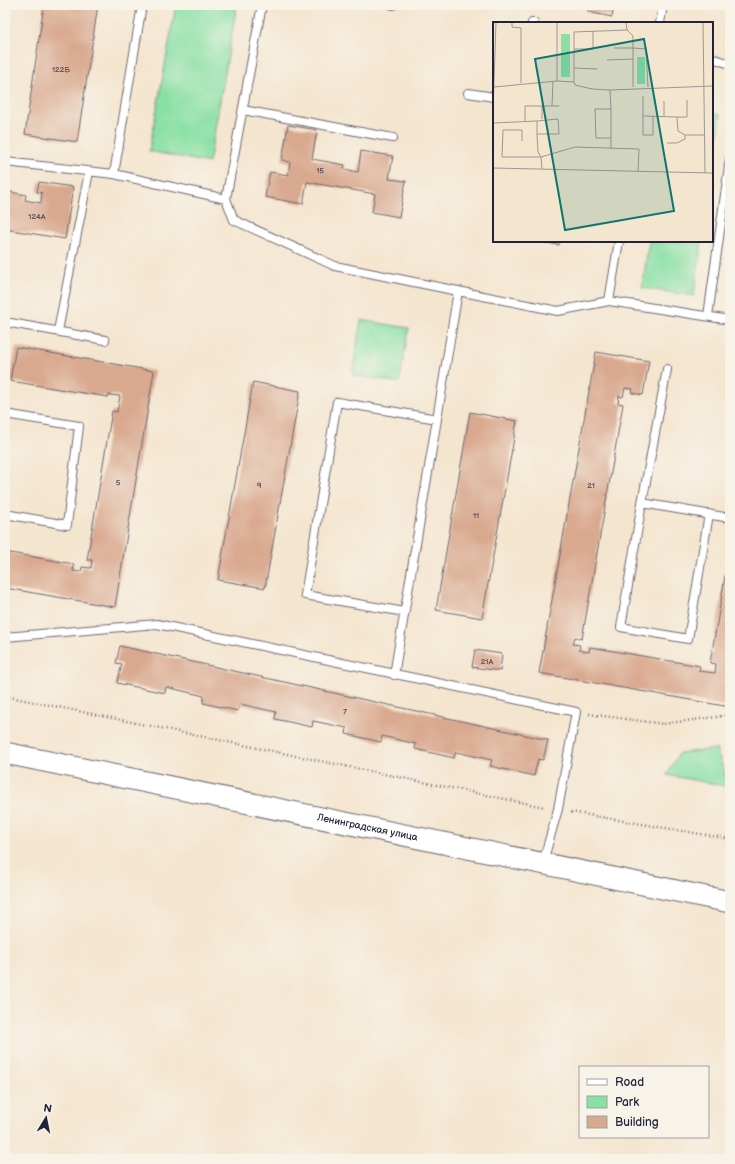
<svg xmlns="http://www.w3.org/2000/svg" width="735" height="1164" viewBox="0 0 735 1164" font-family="'Balsamiq Sans',sans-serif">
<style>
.green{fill:#88e0a4;stroke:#558170}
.building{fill:#d9a98f}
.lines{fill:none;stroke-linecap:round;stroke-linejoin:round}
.service-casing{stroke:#6c666f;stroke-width:10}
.tertiary-casing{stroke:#6c666f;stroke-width:23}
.path{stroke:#6c666f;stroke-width:2.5;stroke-dasharray:1 3;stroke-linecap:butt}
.service{stroke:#fff;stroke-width:8}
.tertiary{stroke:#fff;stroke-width:21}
.labels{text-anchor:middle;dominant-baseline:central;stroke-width:3.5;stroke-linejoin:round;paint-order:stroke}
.number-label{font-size:8px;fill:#504450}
.street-label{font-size:10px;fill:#22223b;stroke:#f7f3e8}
.inset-road{fill:none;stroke:#a09794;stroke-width:1}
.view{fill:#0f766e;fill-opacity:0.15;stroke:#0f766e;stroke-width:2}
.inset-edge{fill:none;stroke:#22223b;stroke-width:2}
</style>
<rect width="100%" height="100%" fill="#f7f3e8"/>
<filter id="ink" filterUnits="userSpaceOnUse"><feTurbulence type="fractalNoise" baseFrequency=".025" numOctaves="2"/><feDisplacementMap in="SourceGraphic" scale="8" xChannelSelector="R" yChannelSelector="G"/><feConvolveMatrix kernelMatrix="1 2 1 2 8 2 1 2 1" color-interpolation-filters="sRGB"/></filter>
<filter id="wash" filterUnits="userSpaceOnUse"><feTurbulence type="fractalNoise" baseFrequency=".012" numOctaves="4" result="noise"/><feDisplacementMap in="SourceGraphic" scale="16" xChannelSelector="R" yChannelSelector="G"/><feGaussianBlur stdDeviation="0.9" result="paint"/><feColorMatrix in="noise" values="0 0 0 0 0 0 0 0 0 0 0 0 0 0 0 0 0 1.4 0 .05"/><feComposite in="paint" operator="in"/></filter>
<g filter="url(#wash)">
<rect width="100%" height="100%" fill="#f4e5cf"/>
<path class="green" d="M176 5H237L209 163 149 151Z
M712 113 721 115 712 177Z
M649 241H702L694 296 642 288Z
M361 320 409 328 399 383 352 375Z
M716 749 730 787 667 775 679 753Z"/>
<g id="blocks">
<path class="building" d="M44 5H98L77 142 25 134Z
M589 5H614L612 17 588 12Z
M288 125 317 130 312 159 345 165 344 169 358 172 361 151 393 156 389 179 406 181 399 217 372 212 375 194 307 182 303 204 265 197 270 172 288 175 290 162 282 160Z
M39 182 73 187 65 239 5 229V191L26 195 25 200 41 203 42 193 37 192Z
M545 241H560L559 245 545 243Z
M16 347 154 371 115 607 5 588V552L74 564 73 571 81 572 82 567 91 568 92 560H87L112 411 117 412 120 396 109 395 108 397 10 381Z
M596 352 649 361 643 395 632 393 633 389 625 388 623 397 619 396 618 403 623 404 582 639 575 637 573 644 580 645 579 650 589 652 590 647 700 666 699 671 715 673 716 664 710 663 727 565 730 566V707L539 673Z
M253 382 300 391 265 588 218 580Z
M470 412 517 421 482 618 436 610Z
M120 646 548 740 543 760 538 759 534 776 490 766 492 760 456 752 454 758 415 749 416 744 382 736 381 742 346 734 347 728 313 721 312 727 275 719 276 712 240 704 238 711 203 703 204 696 166 687 165 693 117 683 122 664 116 663Z
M475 650 502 654 500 671 472 667Z"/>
</g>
</g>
<g filter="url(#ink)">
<use href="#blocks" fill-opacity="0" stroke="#6c666f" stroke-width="1"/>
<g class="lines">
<g class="service-casing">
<path id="service" d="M392 5H394
M532 23H534
M660 23 663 5
M712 58 730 64
M468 93 494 97
M243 110 393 138
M5 162 114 174 226 199 234 220 335 266 458 291 558 311 609 301 730 320
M114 174 142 5
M226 199 262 5
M609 301 619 241
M708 316 730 159
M5 322 105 340
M58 331 89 172
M667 369 642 503 730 518
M5 414 79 426 67 525 5 514
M437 419 458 291
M642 503 621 627 688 639 709 514
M5 637 157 624 576 712 558 809 543 862
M394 675 437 419 337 402 305 595 405 612"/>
</g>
<g class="tertiary-casing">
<g id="tertiary">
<path id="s1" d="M5 753 730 902"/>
</g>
</g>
<path class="path" d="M5 696 544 807
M589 714 663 724 730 715
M571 812 730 839"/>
<use href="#service" class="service"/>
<use href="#tertiary" class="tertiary"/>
</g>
</g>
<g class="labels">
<g class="number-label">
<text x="61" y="69">122Б</text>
<text x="320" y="170">15</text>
<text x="37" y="216">124А</text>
<text x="118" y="482">5</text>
<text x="259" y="485">9</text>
<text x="591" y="485">21</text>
<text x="476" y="515">11</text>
<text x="487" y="661">21А</text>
<text x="345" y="711">7</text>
</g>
<g class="street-label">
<text stroke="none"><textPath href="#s1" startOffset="370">Ленинградская улица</textPath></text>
</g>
</g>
<g transform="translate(493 22)">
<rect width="220" height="220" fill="#f4e5cf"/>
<path d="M68 12H77V55H68ZM144 35H152V62H144Z" fill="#88e0a4"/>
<path class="inset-road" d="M19 0V5L28 6V61M210 0 212 151M121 26H140V14L134 8M81 27H100V9M114 38 140 37M81 46 104 47M64 59V0M81 60V10L134 8 133 0M1 65 64 59 81 60 82 63 99 67 117 68 220 64M140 65V26L153 27 155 65M117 68 118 87M150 74V94L184 95M171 79V94M59 84 60 60M0 90 3 0M150 94V113H160V94M49 97V84H66M32 100V84H49M0 101 44 99M192 113 185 109 184 95H194V78M118 116H103L102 87H118V126M29 119V108H10L9 135H48L45 130 44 112V99L65 97 66 112H44M174 121H184L192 117V113H212M0 146 220 151M49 147 48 135 82 125 146 127 145 150"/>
<path class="view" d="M151 17 181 189 72 208 42 37Z"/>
<rect width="220" height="220" class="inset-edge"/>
</g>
<rect width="735" height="1164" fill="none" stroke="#f7f3e8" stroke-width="20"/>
<rect x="579" y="1066" width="130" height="72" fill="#f7f3e8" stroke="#a29fa3"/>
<rect x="587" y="1079" width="20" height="6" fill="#ffffff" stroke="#a29fa3"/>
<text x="615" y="1086" font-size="12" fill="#22223b">Road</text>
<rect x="587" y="1096" width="20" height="12" fill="#88e0a4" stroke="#a29fa3"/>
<text x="615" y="1106" font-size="12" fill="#22223b">Park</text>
<rect x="587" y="1116" width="20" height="12" fill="#d9a98f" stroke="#a29fa3"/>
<text x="615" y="1126" font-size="12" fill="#22223b">Building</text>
<g transform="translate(46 1118) rotate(10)" stroke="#f7f3e8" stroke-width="3" paint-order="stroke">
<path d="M0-3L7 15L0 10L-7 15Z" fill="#22223b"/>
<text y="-6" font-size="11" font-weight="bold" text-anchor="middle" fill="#22223b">N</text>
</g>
</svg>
